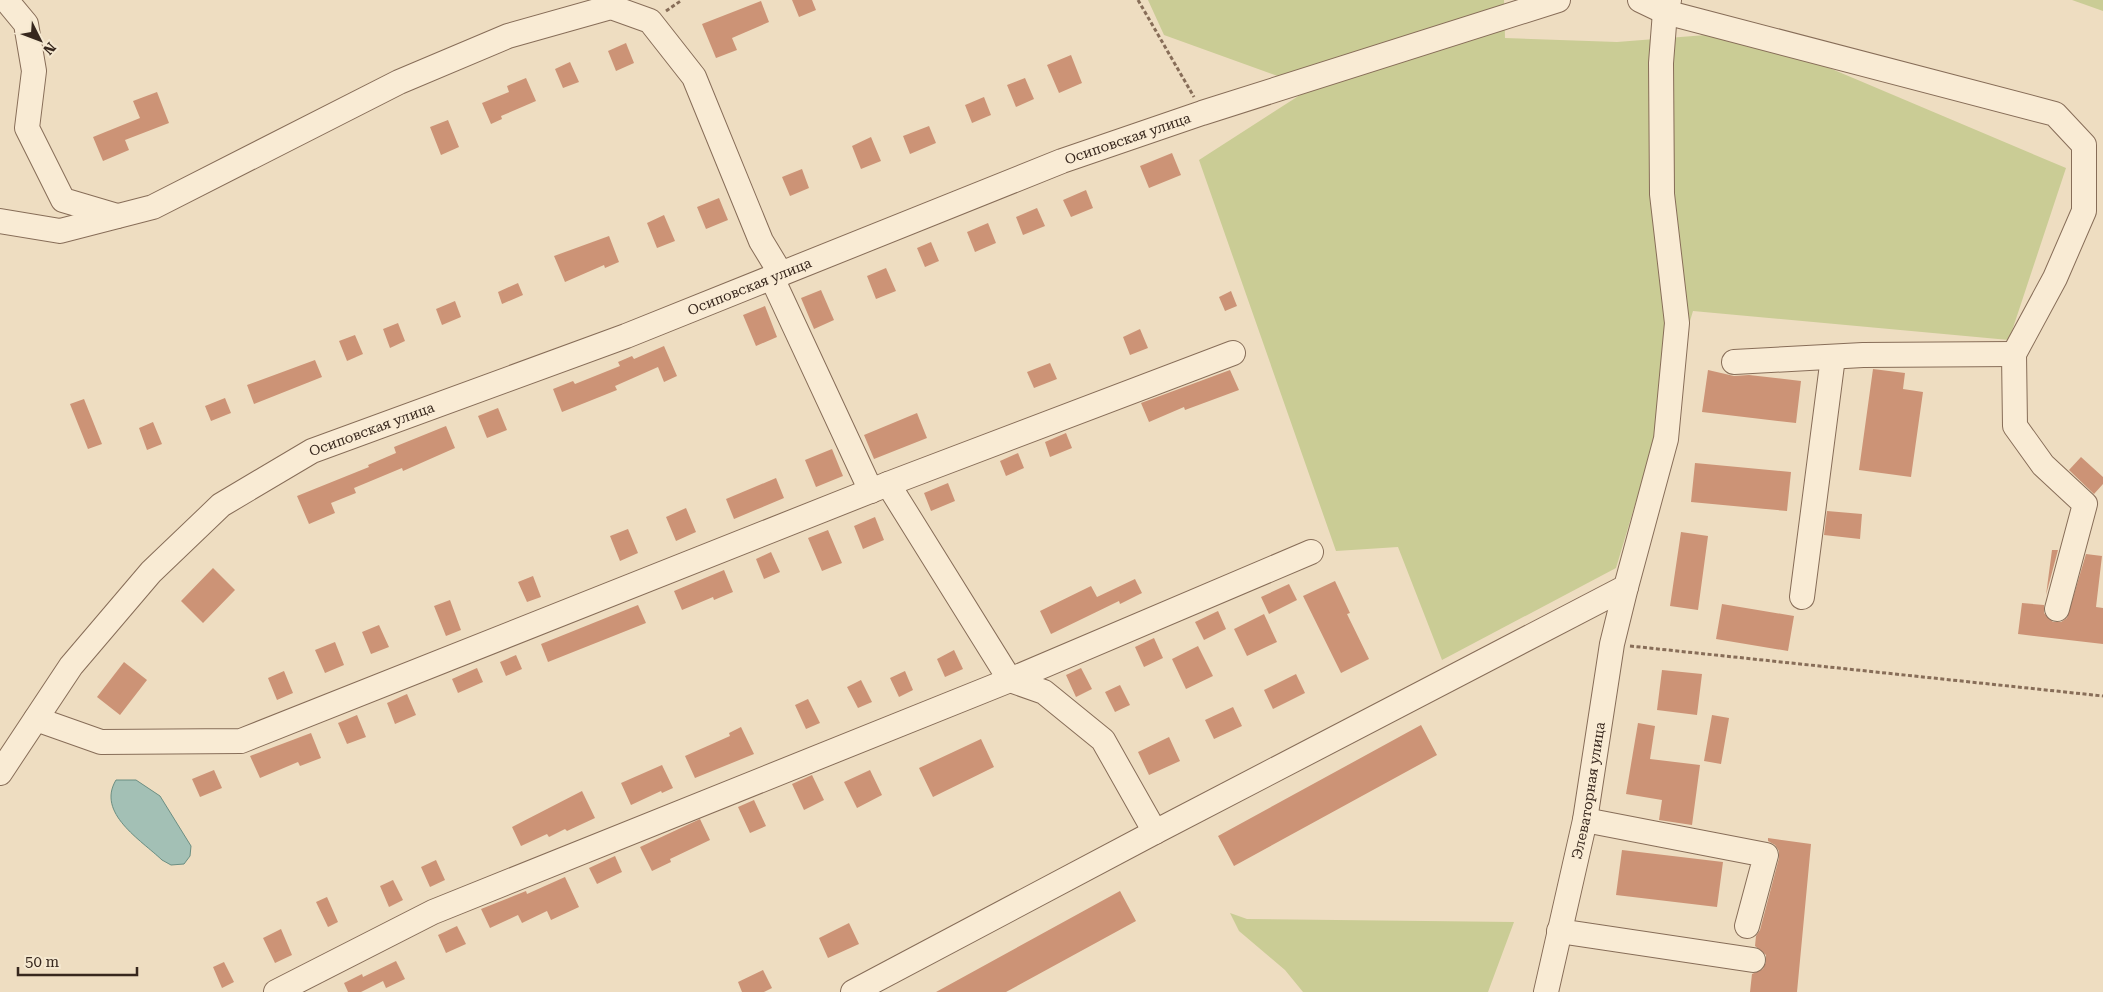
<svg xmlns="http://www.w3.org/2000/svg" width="2103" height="992" viewBox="0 0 2103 992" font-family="'Roboto Serif',serif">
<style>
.green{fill:#cacc95}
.water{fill:#a3c0b5;stroke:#6b8e82}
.building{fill:#cc9376}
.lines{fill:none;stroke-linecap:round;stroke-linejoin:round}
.minor-casing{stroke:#876d58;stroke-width:26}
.path{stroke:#876d58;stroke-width:3;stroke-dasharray:4 2.5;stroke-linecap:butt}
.minor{stroke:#f9ebd4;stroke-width:24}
.labels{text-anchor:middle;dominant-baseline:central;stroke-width:4;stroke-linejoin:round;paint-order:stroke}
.street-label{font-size:14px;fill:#37271d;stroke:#f5e8d0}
</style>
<rect width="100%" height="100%" fill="#eeddc1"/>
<path class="green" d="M1148 0H1504L1505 38 1617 42 1744 32 2066 168 2009 340 1693 311 1616 568 1442 660 1398 547 1336 551 1199 160 1311 88 1164 35Z
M2072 0H2103V11Z
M1230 913 1247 919 1514 922 1488 992H1303L1285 970 1239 931Z"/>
<path class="water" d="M116 780H136L160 796 191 846 190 856 184 864 171 865 162 860C141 840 96 813 116 780Z"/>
<path class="building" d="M792 0H812L816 10 799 17Z
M761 1 769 22 732 38 737 50 716 58 702 24Z
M626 43 634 63 616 71 608 51Z
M1071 55 1082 83 1059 93 1047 65Z
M570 62 579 82 563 88 555 69Z
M526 78 536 101 501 116 502 119 491 124 482 103 509 92 507 86Z
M1025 78 1034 99 1016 107 1007 85Z
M157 92 169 123 125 140 129 150 103 161 93 137 140 118 133 101Z
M984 97 991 115 972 123 965 105Z
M448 120 459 147 441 155 430 127Z
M929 126 936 143 910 154 903 136Z
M871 137 881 161 861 169 852 146Z
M1172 153 1181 175 1149 188 1140 166Z
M802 169 809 188 790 196 782 177Z
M1086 190 1093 208 1071 217 1063 200Z
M719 198 728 220 706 229 697 207Z
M1037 208 1045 226 1023 235 1016 217Z
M664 215 675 241 657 248 647 223Z
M988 223 996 243 975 252 967 232Z
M609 236 619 262 605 268 604 265 565 282 554 256Z
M931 242 939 261 925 267 917 248Z
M886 268 896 291 876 299 867 276Z
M518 283 523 295 502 304 498 292Z
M821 290 834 320 814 329 801 298Z
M1231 291 1237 306 1225 311 1219 297Z
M455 301 461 317 442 325 436 309Z
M765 306 777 337 756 346 743 315Z
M398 323 405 341 390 348 383 329Z
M1140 329 1148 348 1130 355 1123 337Z
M355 335 363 354 347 361 339 341Z
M664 346 677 376 664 382 658 367 615 386 617 390 562 412 553 389 573 381 575 384 620 366 618 362 632 356 634 359Z
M315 360 322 377 254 404 247 385Z
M1050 363 1057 379 1034 388 1027 372Z
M1873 369 1905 373 1903 389 1923 392 1911 477 1859 470Z
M1230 370 1239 390 1185 410 1184 407 1149 422 1141 403Z
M1708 370 1734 376 1749 375 1801 381 1796 423 1702 412Z
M225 398 231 413 211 421 205 406Z
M84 399 102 444 88 449 70 404Z
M498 408 507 430 487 438 478 416Z
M917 413 927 438 874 459 864 435Z
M153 422 162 444 147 450 139 428Z
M446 426 455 448 403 471 402 468 354 488 356 493 331 503 335 513 309 524 297 496 369 467 368 465 396 453 394 447Z
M1066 433 1072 448 1050 457 1045 442Z
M832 449 843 476 816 487 805 460Z
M1018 453 1024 468 1006 476 1000 461Z
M2081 457 2103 477V484L2094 494 2069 470Z
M1695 463 1791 472 1787 511 1691 502Z
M776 478 784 498 734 519 726 499Z
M948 483 955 501 931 511 924 493Z
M686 508 696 532 676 541 666 517Z
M1827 511 1862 514 1860 539 1824 535Z
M875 517 884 540 863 549 854 526Z
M628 529 638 553 620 561 610 536Z
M828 530 842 563 822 571 808 538Z
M1681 532 1708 536 1698 610 1670 606Z
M2052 550H2058L2046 595Z
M771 552 780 572 764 579 756 559Z
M2086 554 2102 556 2096 607 2103 608V644L2018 634 2022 603 2044 605V613L2053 622H2061L2067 618Z
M213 568 235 590 203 623 181 601Z
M724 570 733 592 714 600 713 597 682 610 674 591Z
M533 576 541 597 527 602 518 582Z
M1135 579 1142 593 1120 604 1119 601 1051 634 1040 611 1091 586 1097 597Z
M1335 581 1350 613 1347 614 1369 659 1341 673 1303 596Z
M1289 584 1297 600 1269 614 1261 597Z
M450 600 461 630 446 636 434 606Z
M1722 604 1794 616 1788 651 1716 639Z
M638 605 646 623 548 662 541 644Z
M1218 611 1226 629 1204 640 1195 622Z
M1264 614 1277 642 1247 656 1234 629Z
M379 625 389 647 371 654 362 632Z
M1154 638 1163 658 1144 667 1135 647Z
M335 642 344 665 325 673 315 650Z
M1198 646 1213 676 1186 689 1172 659Z
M954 650 963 669 945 677 937 659Z
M516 655 522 669 506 676 500 662Z
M124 662 147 680 120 715 97 697Z
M477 668 483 682 458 693 452 679Z
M1081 668 1092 689 1076 697 1066 675Z
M1662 670 1702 674 1697 715 1657 710Z
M284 671 293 693 277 700 268 678Z
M905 671 913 690 899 697 890 678Z
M1296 674 1305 693 1273 709 1264 690Z
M861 680 872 702 858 708 847 687Z
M1120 685 1130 705 1115 712 1105 692Z
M407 694 416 715 395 724 387 703Z
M808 699 820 723 806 729 795 705Z
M1233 707 1242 726 1214 739 1205 720Z
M357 715 366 737 347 744 338 723Z
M1712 715 1729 718 1721 764 1704 761Z
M1638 723 1655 726 1650 759 1700 765 1692 825 1659 820 1662 800 1626 794Z
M1421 725 1437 755 1234 866 1218 836Z
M741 727 754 754 695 778 685 756 730 736 729 733Z
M311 733 321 758 300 766 298 762 260 778 250 756Z
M1169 737 1180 761 1149 775 1138 752Z
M981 739 994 767 933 797 919 768Z
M662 765 673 788 662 793 661 791 631 805 621 783Z
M214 770 222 788 200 797 192 779Z
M870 770 882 795 857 808 844 782Z
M812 775 824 800 804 810 792 784Z
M582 791 595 818 567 831 565 829 549 837 547 834 521 846 512 827Z
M754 800 766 826 750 833 738 807Z
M700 819 710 840 670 859 671 862 652 871 640 847Z
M1768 838 1811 844 1797 992H1750L1752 974 1763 969 1766 962V955L1755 946 1756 936 1760 930 1779 858V851L1775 845 1768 841Z
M1622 850 1723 862 1717 907 1616 895Z
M615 856 622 872 597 884 589 868Z
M436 860 445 880 430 887 421 867Z
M565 877 579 907 551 920 547 911 522 923 518 915 490 928 481 909 526 891 527 894Z
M393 880 403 900 389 907 380 886Z
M1120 891 1136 921 1006 992H936Z
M327 897 338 922 328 927 316 902Z
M849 923 859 944 828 958 819 938Z
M457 926 466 944 446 953 438 935Z
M281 929 292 955 275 963 263 938Z
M396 961 405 979 386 988 383 981 361 992H348L344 983 362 974 363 977Z
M224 962 234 982 222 988 213 967Z
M763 970 772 988 764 992H742L738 982Z"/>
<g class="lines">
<g class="minor-casing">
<g id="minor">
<path d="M6 0 26 24 34 71 27 128 63 200 117 216"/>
<path d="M1640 0 1665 12 2055 114 2084 145V211L2055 278 2014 354 2015 426 2043 465 2085 504 2057 609"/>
<path d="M0 221 60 231 153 207 399 82 508 36 611 7 650 21 694 77 761 241 781 274"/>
<path d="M772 278 871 491"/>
<path d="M1734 362 1863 355 2014 354"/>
<path d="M888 484 1010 680 1044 692 1103 740 1155 832"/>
<path d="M1802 597 1833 357"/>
<path d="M36 719 101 742 241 741 888 484 1233 353"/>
<path id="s1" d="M0 773 71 666 151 572 221 505 312 451 626 336 1062 161 1202 113 1558 0"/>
<path d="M1585 820 1766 855 1747 926"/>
<path d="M1559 931 1753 960"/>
<path d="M276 992 433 912 1010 680 1311 552"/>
<path d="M853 992 1155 832 1626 587 1666 439 1677 323 1662 194 1661 63 1665 12 1669 0"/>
<path id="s2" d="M1546 992 1585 820 1612 644 1626 587"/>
</g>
</g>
<path class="path" d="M1138 0 1194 97
M666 11 682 0
M1630 646 2103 696"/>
<use href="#minor" class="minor"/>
</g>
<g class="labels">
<g class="street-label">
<text stroke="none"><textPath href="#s1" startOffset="1328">Осиповская улица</textPath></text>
<text stroke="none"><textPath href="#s1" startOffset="922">Осиповская улица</textPath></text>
<text stroke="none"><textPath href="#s1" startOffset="518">Осиповская улица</textPath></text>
<text stroke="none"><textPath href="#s2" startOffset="206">Элеваторная улица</textPath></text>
</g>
</g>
<g transform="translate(40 40) rotate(132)" stroke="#f5e8d0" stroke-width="4" paint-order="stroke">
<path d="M0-4L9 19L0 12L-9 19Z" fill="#37271d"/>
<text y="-8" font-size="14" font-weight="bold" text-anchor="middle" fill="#37271d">N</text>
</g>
<path d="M18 967v8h119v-8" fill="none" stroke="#37271d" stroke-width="2.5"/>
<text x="25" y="967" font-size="15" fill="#37271d" stroke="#f5e8d0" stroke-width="4" paint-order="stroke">50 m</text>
</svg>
